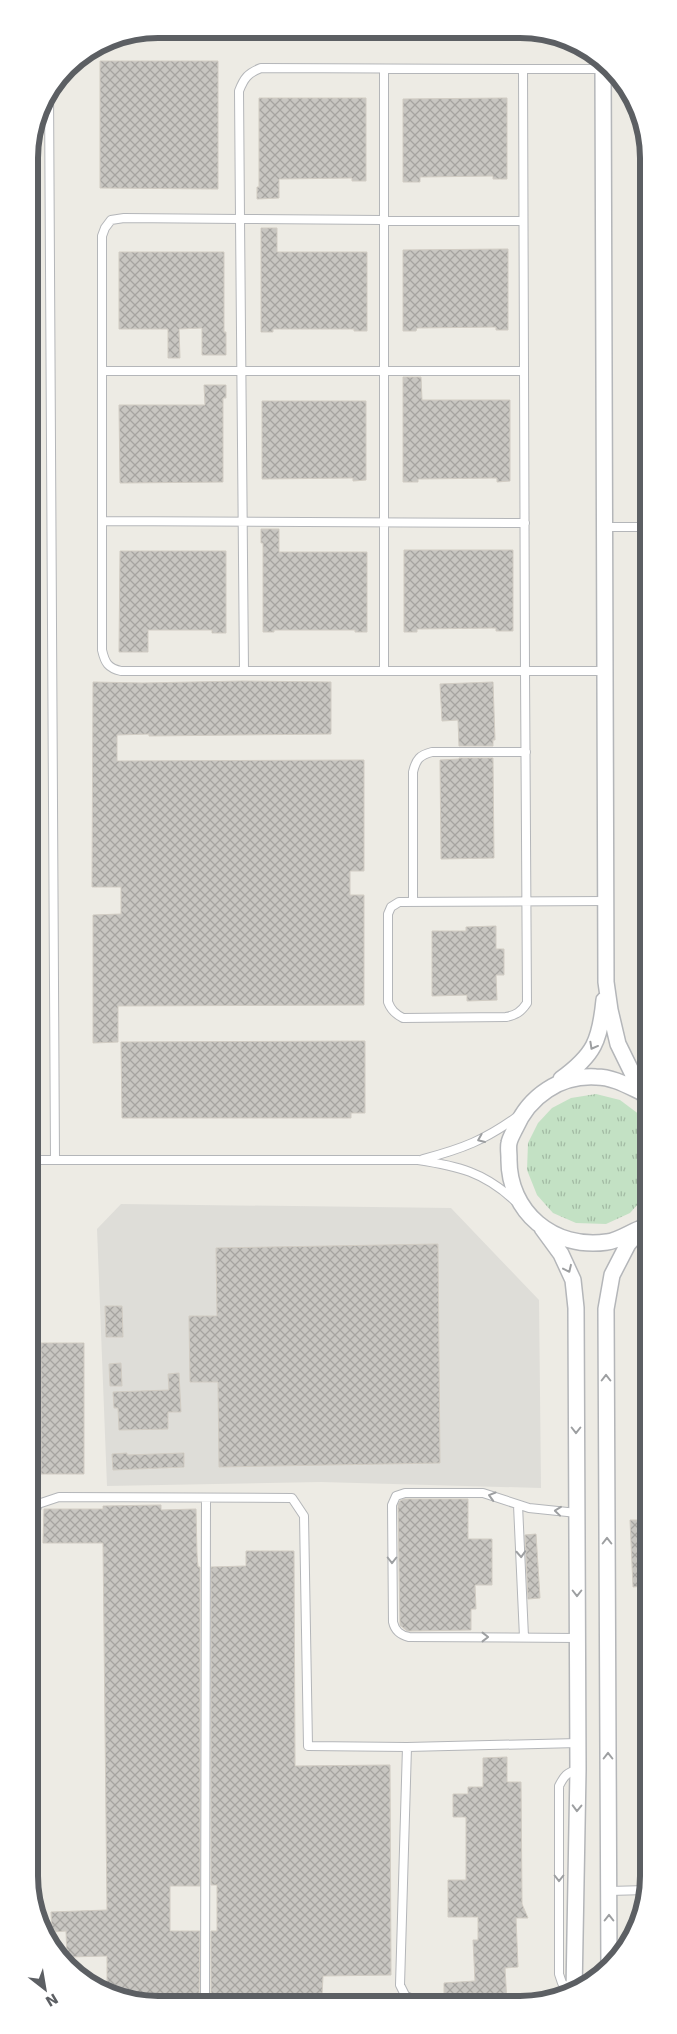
<svg xmlns="http://www.w3.org/2000/svg" width="677" height="2034" viewBox="0 0 677 2034" font-family="'DejaVu Sans',sans-serif">
<style>
.industrial{fill:#deddd8}
.grass{fill:url(#grass-tufts)}
.building{fill:url(#building-cross-hatch);stroke:#d1ccc3}
.lines{fill:none;stroke-linecap:round;stroke-linejoin:round}
.service-casing{stroke:#b4b6b9;stroke-width:10}
.minor-casing{stroke:#b4b6b9;stroke-width:18}
.service{stroke:#fff;stroke-width:8}
.minor{stroke:#fff;stroke-width:15}
.oneway{stroke:#9d9fa1}
.rim{fill:none;stroke:#5c5f63;stroke-width:6}
</style>
<defs>
<pattern id="grass-tufts" width="24" height="20" patternUnits="userSpaceOnUse" patternTransform="scale(1.25)"><rect width="24" height="20" fill="#c3e1c4"/><path d="M3 7l-1-3M5 7V3M7 7l1-3M15 17l-1-3M17 17v-4M19 17l1-3" fill="none" stroke="#a2baa3"/></pattern>
<pattern id="building-cross-hatch" width="8" height="8" patternUnits="userSpaceOnUse" patternTransform="scale(1.25)"><rect width="8" height="8" fill="#c8c6c1"/><path d="M0 0l8 8M0 8l8-8" fill="none" stroke="#a6a4a0"/></pattern>
</defs>
<rect width="100%" height="100%" fill="#edebe4"/>
<path class="industrial" d="M158 29 529 31V33L130 34Z
M121 1204 451 1208 539 1300 541 1488 321 1482 107 1486 97 1229Z"/>
<path class="grass" d="M596 1094 620 1100 640 1115 647 1127V1194L630 1213 606 1224 576 1223 553 1213 537 1195 527 1170 528 1143 538 1123 552 1108 571 1098Z"/>
<path class="building" d="M100 61H218V189L100 188Z
M259 98H366V181H352V178L279 179V198L257 199V187H259Z
M507 98V179H493V176L420 177V182H403V99Z
M261 228H277V252H367V331H354V329H273V332H261Z
M508 249V330H496V327L417 328 416 331H403V250Z
M119 252H224V332H226V355H202V328L179 329 180 358H168V329H119Z
M403 377H421L422 400H510V481L497 482V478L418 479V482H403Z
M204 385H226V398H223V482L120 483 119 405H205Z
M262 401H366V480L353 481V478L262 479Z
M261 529H279V552H367V632H355V630H274V632H263V543H261Z
M404 550H513V631H496V628L417 629V632H404Z
M120 551H226V633H212V630H148V652H119Z
M243 681 331 682V734L149 736V734L117 735V761L364 760V871H350V895H364V1005L118 1006V1042L93 1043V915L121 914V887H92L93 682 143 683Z
M493 682 495 740H493V746H459L458 720 442 721 440 684Z
M459 758H493L494 858 441 859 440 760 459 759Z
M496 926V949H504V975H496L497 1000 467 1001V995L432 996V931H466V927Z
M365 1041V1113H351V1118H122L121 1042Z
M438 1244 440 1463 219 1467 218 1382H190L189 1316H217L216 1248Z
M105 1306H122L123 1337H106Z
M41 1343H84V1474H41Z
M121 1363 122 1386H110L109 1364Z
M179 1373 181 1412H168V1429L119 1430 118 1408H114L113 1392 169 1390 168 1374Z
M127 1453V1455L184 1453V1467L113 1470 112 1454Z
M404 1499H468V1539H492V1585H475L476 1609H471V1630L407 1631 400 1625 398 1504 400 1501Z
M161 1505V1510L196 1509 197 1554 198 1567H200V1886H170V1931H200L199 2003H133L107 1989V1956L67 1957 66 1931 52 1932 51 1912 107 1910 103 1543H43L44 1509H103V1506Z
M630 1520H643L645 1586 633 1587Z
M536 1534 540 1598 528 1599 525 1535Z
M246 1551H294L295 1766 390 1765 391 1975 323 1976 322 1996H296V2003H211V1931H217V1885H211V1567L246 1566Z
M507 1757V1782H521L522 1904 528 1918H516L518 1967 505 1968 507 2003H476V1993L444 1995V1983L475 1981 473 1940H478V1917H448V1880H466V1817H453V1794H468V1787H483V1758Z"/>
<g class="lines">
<g class="service-casing">
<path id="service" d="M261 68 523 69 525 671H121C108 668 105 663 102 650V236L105 228 111 220 124 218 240 219 239 91C244 78 248 73 261 68Z
M523 69H603
M49 91 55 1160
M102 371H524
M102 521 525 523
M605 527H646
M244 671 240 219 523 221
M384 671V69
M605 671H525L527 1003C521 1012 516 1015 506 1017L403 1018C395 1014 391 1010 388 1002V914L391 907 399 902 606 901
M413 902V772C416 759 420 755 432 752H526
M423 1159C462 1149 485 1140 518 1116
M30 1160H418C458 1166 484 1172 515 1201
M518 1505 524 1637
M577 1513 529 1508 483 1493H405L396 1496 392 1505 393 1622C395 1631 400 1635 409 1637L577 1638
M407 1747 400 1985 405 1995 419 2003
M609 1891 647 1890
M35 1909 32 1521 38 1504 59 1497 292 1498 304 1516 308 1746 407 1747 578 1743
M574 1992 562 1983 559 1974V1786C564 1776 567 1772 578 1770
M205 2003 206 1498"/>
</g>
<g class="minor-casing">
<path id="minor" d="M603 62 606 982 610 1010 618 1044 642 1093
M561 1079C594 1055 600 1041 604 1000
M542 1228 561 1254 573 1280 576 1308 578 1770 574 1992
M639 1229C629 1233 617 1241 607 1242 554 1250 508 1212 509 1158 509 1153 508 1147 509 1143 510 1138 513 1133 515 1129 529 1096 560 1075 596 1077 613 1077 628 1086 643 1093
M609 1967 606 1309 612 1275 628 1244 647 1222"/>
</g>
<use href="#service" class="service"/>
<use href="#minor" class="minor"/>
</g>
<defs><path id="oneway-chevron" d="M-2-3.5L2.5 0L-2 3.5" fill="none" stroke-width="1.6" stroke-linecap="round" stroke-linejoin="round" transform="scale(1.25)"/></defs>
<g class="oneway">
<use href="#oneway-chevron" transform="translate(593 1046) rotate(119)"/>
<use href="#oneway-chevron" transform="translate(481 1139) rotate(157)"/>
<use href="#oneway-chevron" transform="translate(568 1269) rotate(65)"/>
<use href="#oneway-chevron" transform="translate(606 1378) rotate(-90)"/>
<use href="#oneway-chevron" transform="translate(576 1430) rotate(90)"/>
<use href="#oneway-chevron" transform="translate(492 1496) rotate(-164)"/>
<use href="#oneway-chevron" transform="translate(558 1511) rotate(-174)"/>
<use href="#oneway-chevron" transform="translate(607 1541) rotate(-90)"/>
<use href="#oneway-chevron" transform="translate(521 1554) rotate(87)"/>
<use href="#oneway-chevron" transform="translate(392 1560) rotate(90)"/>
<use href="#oneway-chevron" transform="translate(577 1593) rotate(90)"/>
<use href="#oneway-chevron" transform="translate(485 1637)"/>
<use href="#oneway-chevron" transform="translate(608 1756) rotate(-90)"/>
<use href="#oneway-chevron" transform="translate(577 1808) rotate(91)"/>
<use href="#oneway-chevron" transform="translate(559 1878) rotate(90)"/>
<use href="#oneway-chevron" transform="translate(609 1918) rotate(-90)"/>
</g>
<path d="M0 0H677V2034H0ZM158 38H520A120 120 0 0 1 640 158V1876A120 120 0 0 1 520 1996H158A120 120 0 0 1 38 1876V158A120 120 0 0 1 158 38Z" fill="#fff" fill-rule="evenodd"/>
<path class="rim" d="M158 38H520A120 120 0 0 1 640 158V1876A120 120 0 0 1 520 1996H158A120 120 0 0 1 38 1876V158A120 120 0 0 1 158 38Z"/>
<g transform="translate(45 1989) rotate(149)" stroke="#ffffff" stroke-width="4" paint-order="stroke">
<path d="M0-4L9 19L0 12L-9 19Z" fill="#5c5f63"/>
<text y="-8" font-size="14" font-weight="bold" text-anchor="middle" fill="#5c5f63">N</text>
</g>
</svg>
